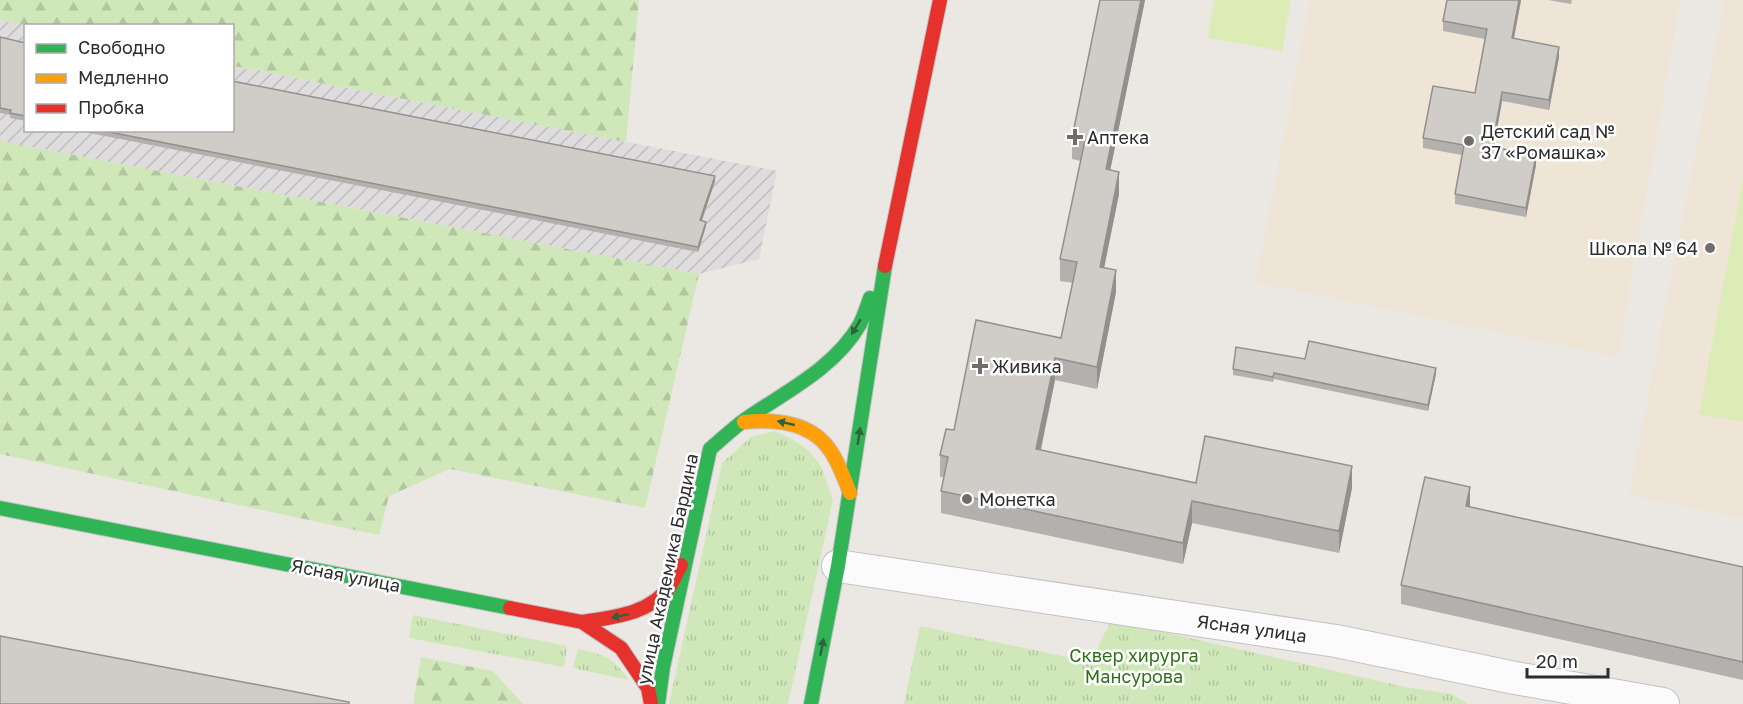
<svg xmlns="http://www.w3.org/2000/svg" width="1743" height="704" viewBox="0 0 1743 704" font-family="'Golos Text',sans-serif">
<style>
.industrial{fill:url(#industrial-furrows)}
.education{fill:#eee5d6}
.grass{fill:url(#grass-tufts)}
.forest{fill:url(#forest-firs)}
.pitch{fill:#dcecb7}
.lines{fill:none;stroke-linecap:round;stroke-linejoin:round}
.street-casing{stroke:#c4c3c3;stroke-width:34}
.fast-casing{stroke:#c4c3c3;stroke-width:16}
.slow-casing{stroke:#c4c3c3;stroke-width:16}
.jam-casing{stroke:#c4c3c3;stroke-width:16}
.street{stroke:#fcfbfb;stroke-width:32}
.fast{stroke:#30b455;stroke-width:14}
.slow{stroke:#ff9f0a;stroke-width:14}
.jam{stroke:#e5322d;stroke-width:14}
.wall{fill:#b3b0ad}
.shaded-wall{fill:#92908d}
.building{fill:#d0cdc9;stroke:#92908d;stroke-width:1.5}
.oneway{fill:#2e633d}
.poi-dot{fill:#706e6c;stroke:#fff;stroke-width:2}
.labels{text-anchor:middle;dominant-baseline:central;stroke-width:5;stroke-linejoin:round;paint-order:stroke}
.poi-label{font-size:18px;fill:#2d2d2d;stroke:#fff;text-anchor:start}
.street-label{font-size:18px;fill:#2d2d2d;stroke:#fff}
.park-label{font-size:18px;fill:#307116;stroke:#fff}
</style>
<defs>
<pattern id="industrial-furrows" width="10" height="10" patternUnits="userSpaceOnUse" patternTransform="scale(1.5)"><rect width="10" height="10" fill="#dfdcde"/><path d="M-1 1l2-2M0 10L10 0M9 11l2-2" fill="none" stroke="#c0bdbf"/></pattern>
<pattern id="grass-tufts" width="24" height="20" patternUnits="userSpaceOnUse" patternTransform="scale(1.5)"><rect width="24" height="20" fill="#d0e8b9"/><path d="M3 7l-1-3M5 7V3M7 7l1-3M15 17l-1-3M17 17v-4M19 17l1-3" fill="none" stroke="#b3c79f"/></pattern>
<pattern id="forest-firs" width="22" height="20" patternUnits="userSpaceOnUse" patternTransform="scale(1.5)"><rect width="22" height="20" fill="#d0e8b9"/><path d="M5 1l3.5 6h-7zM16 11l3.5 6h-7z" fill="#b3c79f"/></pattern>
</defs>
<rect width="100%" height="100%" fill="#ebe7e2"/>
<path class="industrial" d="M0 20 26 25V130H232L233 66 777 171 759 259 699 274 0 141Z"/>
<path class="education" d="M1310 0H1680L1618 357 1256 282Z
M1725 0H1743V518L1629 495Z"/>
<path class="grass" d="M774 431 792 439 809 451 821 466 833 500 788 704H669L722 463 751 437Z
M413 615 567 646 564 667 409 638Z
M1111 620 1405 687 1452 694 1468 704H904L920 626 1091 662Z
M578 649C606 655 612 657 629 680L573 668Z"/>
<path class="forest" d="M0 0H639L626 142 233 66 232 26 26 25 0 20Z
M0 141 699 274 645 508 450 469 389 496 379 535 0 454Z
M421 657 493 671 523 704H413Z"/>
<path class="pitch" d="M1214 0H1291L1282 51 1208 38Z
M1743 180V422L1699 414Z"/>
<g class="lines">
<g class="street-casing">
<path id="street" d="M838 566 1336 641 1515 678 1663 704"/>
</g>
<g class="fast-casing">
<path id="fast" d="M0 508 510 608
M658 704 663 667 710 449C722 439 733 428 746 419 785 392 835 368 860 324 864 316 867 307 870 298
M811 704 838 566 885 266"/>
</g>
<g class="slow-casing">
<path id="slow" d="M744 422C775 419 811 422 830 450 839 463 844 478 850 493"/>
</g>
<g class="jam-casing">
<path id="jam" d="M885 266 940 0
M510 608 582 622 621 648 648 688 651 704
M582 622C614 617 650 614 670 586 674 579 677 572 681 565"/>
</g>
<use href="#street" class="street"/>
<use href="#fast" class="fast"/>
<use href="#slow" class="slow"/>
<use href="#jam" class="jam"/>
</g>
<path class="wall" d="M1100 0H1145L1110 170 1119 194 1104 268 1116 292 1097 389 1055 380 1041 450 1196 483 1352 488 1339 553 1192 523 1183 564 941 513V491L944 477H940V455L954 430 1061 338 1073 283 1060 281V259L1081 161 1072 159V138Z
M1447 0H1521L1514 39 1559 57 1549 110 1502 101 1494 147 1536 165 1526 217 1455 204V194L1462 155 1423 148V138L1475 93 1485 39 1443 31V21Z
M1548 0H1572L1571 4Z
M0 37 25 43 26 41V121L10 118V115L0 113Z
M74 130H232L715 181 702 221 706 226 698 252Z
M1305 359 1436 374 1428 411 1274 379 1273 382 1233 375V369Z
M1470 507 1743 567V680L1401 604V585Z"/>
<path class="shaded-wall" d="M1141 0H1145L1106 191V169Z
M1519 0H1521L1512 48V38Z
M1559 47V57L1549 110V100Z
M1502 92V101L1492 157V147Z
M1536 155V165L1526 217V208Z
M1119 172V194L1100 288V267Z
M715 176V181L700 225V220Z
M706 222V226L698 252V247Z
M1116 270V292L1097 389V367Z
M1055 358V380L1036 471V449Z
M1436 368V374L1428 411V405Z
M1352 466V488L1339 553V531Z
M1470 487V506L1466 524V506Z
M1192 501V523L1183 564V543Z"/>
<path class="building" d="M1100 0H1141L1106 169 1119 172 1100 267 1116 270 1097 367 1055 358 1036 449 1196 483 1205 436 1352 466 1339 531 1192 501 1183 543 941 491 948 457 940 455 946 429 954 430 976 320 1061 338 1077 262 1060 259 1085 140 1072 138Z
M1447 0H1519L1512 38 1559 47 1549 100 1502 92 1492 147 1536 155 1526 208 1455 194 1464 145 1423 138 1433 86 1475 93 1487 29 1443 21Z
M0 37 25 43 26 41V116L10 113 11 110 0 108Z
M232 81 715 176 700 220 706 222 698 247 99 130H232Z
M1309 341 1436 368 1428 405 1274 373 1273 377 1233 369 1236 347 1305 359Z
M1425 477 1470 487 1466 506 1743 567V662L1401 585Z
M0 636 349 702V704H0Z"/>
<defs><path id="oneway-solid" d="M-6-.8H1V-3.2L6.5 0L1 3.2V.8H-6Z" transform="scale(1.5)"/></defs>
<g class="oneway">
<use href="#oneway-solid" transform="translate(856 327) rotate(121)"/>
<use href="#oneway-solid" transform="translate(786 423) rotate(-167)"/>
<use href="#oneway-solid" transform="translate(859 436) rotate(-81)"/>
<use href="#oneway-solid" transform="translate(620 616) rotate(168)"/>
<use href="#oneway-solid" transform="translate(822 647) rotate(-79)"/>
</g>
<g class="poi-dot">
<path d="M1072 128h6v6h6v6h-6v6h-6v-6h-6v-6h6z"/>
<circle cx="1469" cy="141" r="6"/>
<circle cx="1710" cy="248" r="6"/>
<path d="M977 357h6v6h6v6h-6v6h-6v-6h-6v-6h6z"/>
<circle cx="967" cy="499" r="6"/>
</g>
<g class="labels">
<g class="poi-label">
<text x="1481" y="131">Детский сад №<tspan x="1481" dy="21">37 «Ромашка»</tspan></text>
<text x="1087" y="137">Аптека</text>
<text x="1698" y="248" text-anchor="end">Школа № 64</text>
<text x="992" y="366">Живика</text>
<text x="979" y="499">Монетка</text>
</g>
<g class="street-label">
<text transform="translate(667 569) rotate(-78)">улица Академика Бардина</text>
<text transform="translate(346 575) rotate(11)">Ясная улица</text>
<text transform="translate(1252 628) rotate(8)">Ясная улица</text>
</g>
<g class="park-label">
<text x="1134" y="655">Сквер хирурга<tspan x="1134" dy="21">Мансурова</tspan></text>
</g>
</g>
<rect x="24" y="24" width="210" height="108" fill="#ffffff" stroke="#ababab" stroke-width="1.5"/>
<rect x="36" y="44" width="30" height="9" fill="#30b455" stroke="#ababab" stroke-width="1.5"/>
<text x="78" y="54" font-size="18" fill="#2d2d2d">Свободно</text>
<rect x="36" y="74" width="30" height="9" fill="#ff9f0a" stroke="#ababab" stroke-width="1.5"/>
<text x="78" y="84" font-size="18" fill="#2d2d2d">Медленно</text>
<rect x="36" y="104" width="30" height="9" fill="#e5322d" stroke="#ababab" stroke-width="1.5"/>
<text x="78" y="114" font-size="18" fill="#2d2d2d">Пробка</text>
<path d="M1527 668v9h81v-9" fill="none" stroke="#2d2d2d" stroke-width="3"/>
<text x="1536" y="668" font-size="18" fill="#2d2d2d" stroke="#ffffff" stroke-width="4.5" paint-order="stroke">20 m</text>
</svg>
